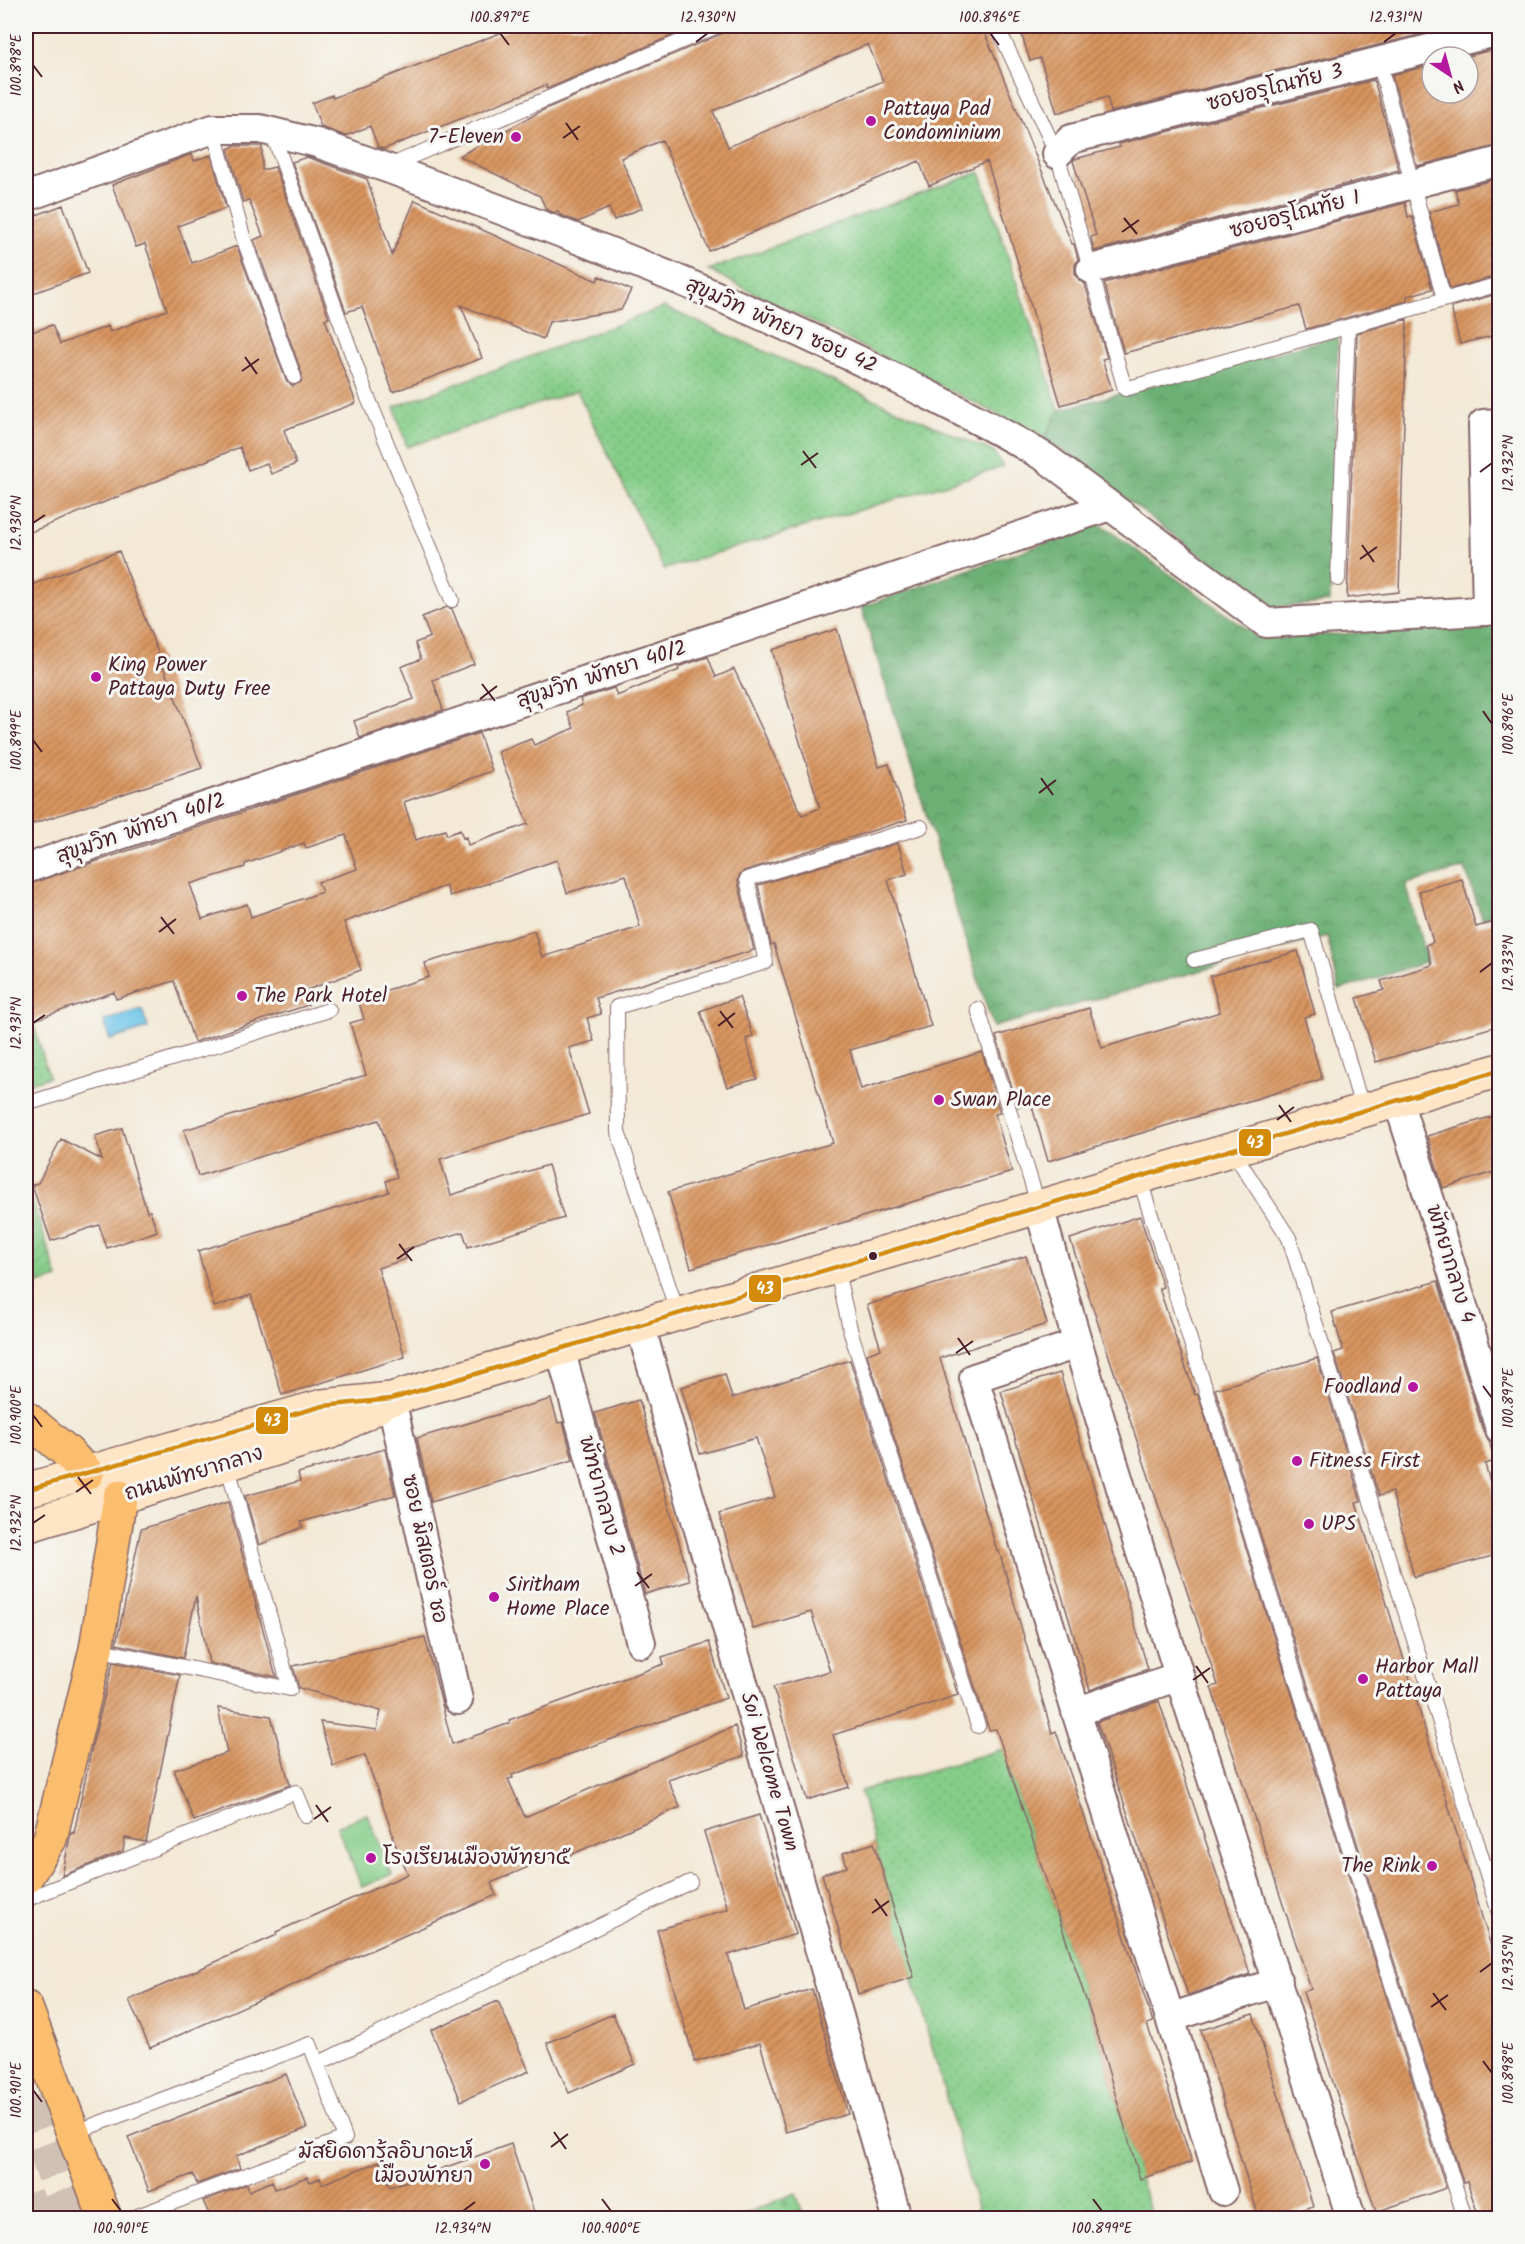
<svg xmlns="http://www.w3.org/2000/svg" width="1525" height="2244" viewBox="0 0 1525 2244" font-family="Kalam,'Playpen Sans Thai',sans-serif">
<style>
.grass{fill:url(#grass-dots);stroke:#68765a;stroke-width:1.5}
.forest{fill:url(#forest-crowns);stroke:#5b6850;stroke-width:1.5}
.cemetery{fill:url(#cemetery-stones);stroke:#68765a;stroke-width:1.5}
.garden{fill:url(#garden-furrows);stroke:#68765a;stroke-width:1.5}
.pitch{fill:#85cd89;stroke:#68765a;stroke-width:1.5}
.water{fill:#6bc4e9;stroke:#5a728a;stroke-width:1.5}
.building{fill:url(#building-hatch);fill-rule:evenodd}
.lines{fill:none;stroke-linecap:round;stroke-linejoin:round}
.highway-tunnel{stroke:#d1c1b4;stroke-width:33;stroke-dasharray:33 16;stroke-linecap:butt}
.lane-casing{stroke:#856667;stroke-width:16}
.street-casing{stroke:#856667;stroke-width:32}
.secondary-casing{stroke:#856667;stroke-width:36}
.highway-casing{stroke:#856667;stroke-width:36}
.lane{stroke:#fff;stroke-width:14}
.street{stroke:#fff;stroke-width:28}
.secondary{stroke:#fde5c5;stroke-width:33}
.highway{stroke:#fbbd6e;stroke-width:33}
.bus-1-casing{stroke:#f6f6f2;stroke-width:9}
.bus-1{stroke:#d48b09;stroke-width:4.5}
.ticks{fill:none;stroke:#4a1f2b;stroke-width:2}
.poi-dot{fill:#b5179e;stroke:#f6f6f2;stroke-width:2}
.bus-dot{fill:#4a1f2b;stroke:#f6f6f2;stroke-width:2}
.labels{text-anchor:middle;dominant-baseline:central;stroke-width:6;stroke-linejoin:round;paint-order:stroke}
.street-label{font-size:21px;fill:#4a1f2b;stroke:#f6f6f2}
.poi-label{font-size:21px;fill:#4a1f2b;stroke:#f6f6f2;text-anchor:start}
.line-badge{stroke:#f6f6f2;stroke-width:2}
.badge-label{font-size:16px;text-anchor:middle;font-weight:bold;fill:#fff}
.neatline{fill:none;stroke:#4a1f2b;stroke-width:2}
.ticks-label{font-size:15px;text-anchor:middle;fill:#4a1f2b}
</style>
<defs>
<pattern id="grass-dots" width="8" height="8" patternUnits="userSpaceOnUse" patternTransform="scale(1.5)"><rect width="8" height="8" fill="#85cd89"/><path d="M2 2h.1M6 6h.1" fill="none" stroke="#74b076" stroke-width="1.8" stroke-linecap="round"/></pattern>
<pattern id="forest-crowns" width="20" height="18" patternUnits="userSpaceOnUse" patternTransform="scale(1.5)"><rect width="20" height="18" fill="#6cb075"/><path d="M2 6a3 3 0 1 1 6 0M12 15a3 3 0 1 1 6 0" fill="none" stroke="#5b8f60"/></pattern>
<pattern id="cemetery-stones" width="16" height="16" patternUnits="userSpaceOnUse" patternTransform="scale(1.5)"><rect width="16" height="16" fill="#85cd89"/><path d="M2 7V4a2 2 0 0 1 4 0v3zM10 15v-3a2 2 0 0 1 4 0v3z" fill="#74b076"/></pattern>
<pattern id="garden-furrows" width="10" height="10" patternUnits="userSpaceOnUse" patternTransform="scale(1.5)"><rect width="10" height="10" fill="#85cd89"/><path d="M-1 1l2-2M0 10L10 0M9 11l2-2" fill="none" stroke="#74b076"/></pattern>
<pattern id="building-hatch" width="6" height="6" patternUnits="userSpaceOnUse" patternTransform="scale(1.5)"><rect width="6" height="6" fill="#d8955f"/><path d="M-1 1l2-2M0 6l6-6M5 7l2-2" fill="none" stroke="#b1794f"/></pattern>
</defs>
<rect width="100%" height="100%" fill="#f6f6f2"/>
<filter id="ink" filterUnits="userSpaceOnUse"><feTurbulence type="fractalNoise" baseFrequency=".0167" numOctaves="2"/><feDisplacementMap in="SourceGraphic" scale="12" xChannelSelector="R" yChannelSelector="G"/><feConvolveMatrix kernelMatrix="1 2 1 2 8 2 1 2 1" color-interpolation-filters="sRGB"/></filter>
<filter id="wash" filterUnits="userSpaceOnUse"><feTurbulence type="fractalNoise" baseFrequency=".008" numOctaves="4" result="noise"/><feDisplacementMap in="SourceGraphic" scale="24" xChannelSelector="R" yChannelSelector="G"/><feGaussianBlur stdDeviation="1.35" result="paint"/><feColorMatrix in="noise" values="0 0 0 0 0 0 0 0 0 0 0 0 0 0 0 0 0 1.4 0 .05"/><feComposite in="paint" operator="in"/></filter>
<g filter="url(#wash)">
<rect width="100%" height="100%" fill="#f3e9d6"/>
<path class="grass" d="M980 172 1059 410 1045 438 708 270Z
M664 307 994 452 1003 467 664 569 577 391 407 447 394 407Z
M34 1026 49 1077 26 1084V1029Z
M1003 1749 1099 2040 1152 2218H980L860 1791Z"/>
<path class="forest" d="M1338 336 1330 602 1271 608 1045 438 1059 410Z
M1100 524 1261 639 1499 624V914L1482 918 1465 868 1406 884 1427 962 1339 990 1327 936 993 1027 861 607Z"/>
<path class="cemetery" d="M796 2193 804 2218H735Z"/>
<path class="garden" d="M26 1182 58 1278 26 1288Z"/>
<path class="pitch" d="M367 1814 392 1874 362 1887 337 1827Z"/>
<path class="water" d="M142 1009 148 1028 110 1040 104 1021Z"/>
<g id="blocks">
<path class="building" d="M518 26H695L547 89 546 85 384 149 378 147 370 126 346 136 321 127 312 103 332 95 333 98Z
M726 26H982L1072 244H1074L1078 259 1075 265V273L1079 280 1085 284 1107 358 1102 359 1112 390 1061 405 987 161 929 186 919 161 709 251 662 140 621 158 642 208 614 220 609 208 578 222 560 215 558 211 554 213 546 209 540 196 459 156 545 109 721 34ZM868 44 883 81 728 147 713 111Z
M1019 26H1454L1111 112 1107 97 1057 113 1040 58 1030 61Z
M1500 48V145L1417 166 1392 75 1432 65V93H1468V57H1464Z
M1374 80 1399 170 1094 251 1091 237 1096 235 1073 161 1075 159 1120 147 1119 144Z
M234 146H262V170L275 167 329 318 325 319 356 403 284 430 296 464 271 474 267 463 248 470 240 447 26 534V334L52 325 60 344 108 326 110 332 167 310 145 244 136 247 112 185 192 154 194 161 211 155 226 208 178 226 192 263 237 246 286 380 293 386 301 382 302 374 254 240 263 236 249 200 243 202 228 149Z
M307 157 367 179 392 255 415 200 597 281 599 276 631 290 621 310 549 322 543 339 461 305 482 358 393 392 362 307 346 312 292 162Z
M1500 178V275L1450 289 1429 212 1459 204 1455 190Z
M1405 203 1408 217 1412 216 1432 289 1407 296V301L1306 329 1299 306 1124 353 1104 283Z
M63 205 88 273 26 296V219Z
M1500 293V334L1460 344 1451 307Z
M1407 319 1399 592 1347 598 1357 333Z
M119 551 202 768 26 826V587Z
M447 607 452 609 474 664 433 680 443 710 360 738 354 721 414 699 401 667 421 659 415 643 430 637 422 617Z
M837 629 879 767 889 764 907 820 744 871 739 876 738 881 754 950 596 998 601 1014 587 1018 594 1041 569 1048 589 1114 440 1159 451 1195 548 1165 564 1218 468 1247 463 1232 403 1250 406 1259 378 1268 405 1357 282 1395 251 1295 214 1307 198 1251 389 1192 386 1181 397 1177 379 1120 198 1176 184 1130 366 1075 350 1023 364 1019 358 999 429 977 425 963 534 931 542 957 640 927 626 875 567 893 557 860 450 896 446 886 344 922 361 970 304 991 308 1005 194 1042 174 981 116 999 114 992 26 1023V885L479 733 492 771 404 802 416 840 445 830 447 835 460 830 463 838 466 837 468 845 528 824 498 752 531 739 534 745 574 728 567 712 582 705 580 699 614 688 617 696 679 670 678 667 708 657 716 677 734 669 802 815 820 808 772 650ZM346 835 357 869 318 882 322 892 251 917 247 904 202 919 190 884 245 867V864L304 843 306 848Z
M898 843 907 874 888 880 931 1026 850 1050 861 1089 982 1052 1000 1113 995 1114 1012 1172 691 1268 668 1192 833 1143 774 944 771 945 758 885Z
M1462 879 1476 927 1500 920V1025L1376 1062 1357 998 1384 990 1381 981 1432 965 1426 945 1433 942 1419 891Z
M1298 951 1315 1014 1304 1017 1322 1079 1048 1161 1031 1103 1018 1107 996 1036 1089 1008 1102 1048 1220 1012 1210 976Z
M739 997 753 1036 746 1039 757 1079 727 1087 700 1011Z
M1500 1114V1170L1443 1188 1427 1136Z
M122 1128 147 1212 150 1211 157 1231 107 1248 99 1225 51 1241 32 1185 38 1183 61 1139 102 1160 95 1136Z
M1140 1216 1163 1287 1159 1288 1195 1395 1198 1394 1446 2188 1376 2212 1303 1992 1311 1989 1211 1687 1218 1685 1070 1239Z
M1026 1256 1047 1324 940 1358 997 1551H999L1052 1733 1056 1731 1153 2022 1147 2024 1192 2162 1140 2179 1099 2039 996 1729 989 1730 867 1354 881 1349 867 1305Z
M1438 1281 1484 1434 1489 1441 1495 1461 1485 1464 1500 1518V1554L1414 1577 1392 1492 1379 1496 1334 1353 1343 1350 1332 1312Z
M1317 1358 1361 1501 1356 1502 1500 1976V2218H1479L1467 2181 1463 2182 1215 1389Z
M850 1360 958 1695 833 1735 849 1787 807 1800 773 1687 830 1671 811 1612 753 1629 719 1514 775 1497 756 1438 700 1454 681 1387 725 1374 732 1398Z
M1060 1373 1148 1669 1090 1690 1001 1391Z
M551 1399 558 1423 563 1422 573 1460 431 1502 417 1438Z
M639 1400 690 1581 645 1594 595 1413Z
M385 1449 395 1495 301 1522 303 1527 259 1545 245 1496 300 1481 298 1473Z
M228 1502 274 1670 277 1677 209 1663 196 1596 183 1658 116 1644 141 1529Z
M425 1637 452 1744 510 1723 509 1720 664 1664 662 1657 709 1642 726 1698 512 1775 513 1778 508 1779 525 1817 735 1726 744 1756 668 1780 680 1807 559 1860 556 1855 491 1883 496 1895 150 2048 129 2000 277 1935 276 1932 408 1874 392 1836 393 1835 365 1755 333 1766 320 1722 377 1730 381 1711 299 1688 293 1666Z
M113 1662 180 1675 146 1842 125 1838 123 1851 62 1876 71 1832 74 1833 92 1746Z
M1159 1701 1250 1974 1188 1995 1097 1722Z
M218 1708 271 1716 290 1785 194 1821 174 1770 227 1753Z
M759 1815 796 1934 728 1955 744 2010 812 1989 848 2114 786 2132 760 2043 695 2062 657 1930 728 1909 704 1832Z
M874 1843 914 1977 858 1994 822 1874 847 1867 843 1853Z
M498 2001 529 2071 461 2101 431 2030Z
M613 2014 635 2064 569 2093 547 2043Z
M1253 2014 1313 2206 1274 2218H1259L1201 2030Z
M286 2074 307 2128 236 2156 240 2168 197 2184 193 2174 149 2191 128 2137Z
M511 2144 536 2218H211L203 2201 247 2184 249 2191 272 2181 275 2189 307 2177 310 2182 320 2178 322 2184 380 2161 390 2187Z"/>
</g>
</g>
<g filter="url(#ink)">
<use href="#blocks" fill-opacity="0" stroke="#856667" stroke-width="1.5"/>
<g class="lines">
<path class="highway-tunnel" d="M26 2099 69 2218
M26 2194 34 2218"/>
<g class="lane-casing">
<path id="lane" d="M997 26 1057 154 1125 389 1500 284
M1379 62 1444 299
M213 129 244 240 294 377
M272 132 366 393 452 600
M387 167 717 26
M1338 579 1348 327
M1194 960 1311 930 1363 1111
M978 1009 1039 1207
M26 1104 329 1010
M1232 1150 1289 1238 1500 1916
M1139 1177 1465 2218
M836 1267 851 1333 978 1726
M678 1314 618 1132 617 1007 766 962 747 879 921 827
M96 1649 290 1689 227 1464
M26 1901 32 1897 296 1792 306 1816
M317 2064 690 1882
M73 2133 310 2044 345 2138 132 2218"/>
</g>
<g class="street-casing">
<path id="street" d="M1057 154 1071 139 1500 31
M26 197 213 129H260L317 143C514 213 711 286 897 379 948 405 998 429 1046 458L1266 623 1500 610
M1091 269 1500 161
M1487 611 1483 424 1500 423
M26 869 117 836 1110 506
M1398 1101 1448 1257 1500 1429
M1039 1207C1133 1547 1247 1881 1351 2218
M640 1325 897 2218
M1077 1344 974 1378 1223 2191
M560 1349 641 1643
M391 1399 458 1700
M1076 1712 1179 1676
M1170 2018 1278 1982"/>
</g>
<g class="secondary-casing">
<path id="secondary" d="M26 1490 323 1406 391 1399 1500 1070
M26 1526 330 1432 378 1406"/>
</g>
<g class="highway-casing">
<path id="highway" d="M26 1418 67 1452 87 1473
M26 1877 50 1839 96 1649 120 1497
M26 2008 105 2218"/>
</g>
<use href="#lane" class="lane"/>
<use href="#street" class="street"/>
<use href="#secondary" class="secondary"/>
<use href="#highway" class="highway"/>
<g class="bus-1-casing">
<path id="bus-1" d="M26 1490 323 1406 391 1399 1500 1070"/>
</g>
<use href="#bus-1" class="bus-1"/>
</g>
</g>
<path class="ticks" d="M500 33 509 45M990 33 999 45M696 42 708 33M1384 42 1396 33M33 65 42 77M566 123 578 140M563 138 580 126M1124 218 1137 234M1122 232 1139 220M245 357 257 374M242 371 259 359M803 451 816 468M801 465 818 453M1480 472 1492 463M33 523 45 515M1362 545 1374 562M1360 559 1377 547M482 684 495 701M480 699 497 686M1483 711 1492 724M33 740 42 752M1041 778 1053 795M1039 793 1056 780M161 917 174 934M159 932 176 919M1480 972 1492 963M720 1011 733 1028M33 1023 45 1015M718 1026 735 1013M1279 1105 1291 1122M1277 1120 1294 1107M399 1244 412 1261M397 1259 414 1247M958 1338 970 1355M956 1353 973 1341M1483 1386 1492 1398M33 1415 42 1427M78 1477 91 1494M76 1492 93 1480M33 1523 45 1515M637 1572 649 1588M635 1586 652 1574M1196 1666 1208 1683M1193 1680 1210 1668M316 1805 328 1822M314 1819 331 1807M875 1899 887 1916M872 1913 889 1901M1480 1972 1492 1963M1433 1993 1446 2010M1431 2007 1448 1995M1483 2061 1492 2073M33 2090 42 2102M554 2132 566 2149M551 2147 568 2134M112 2199 121 2211M602 2199 611 2211M1093 2199 1102 2211M463 2211 475 2202"/>
<g class="poi-dot">
<circle cx="871" cy="121" r="6"/>
<circle cx="516" cy="137" r="6"/>
<circle cx="96" cy="677" r="6"/>
<circle cx="242" cy="996" r="6"/>
<circle cx="939" cy="1100" r="6"/>
<circle cx="1413" cy="1387" r="6"/>
<circle cx="1297" cy="1461" r="6"/>
<circle cx="1309" cy="1524" r="6"/>
<circle cx="494" cy="1597" r="6"/>
<circle cx="1363" cy="1679" r="6"/>
<circle cx="371" cy="1858" r="6"/>
<circle cx="1432" cy="1866" r="6"/>
<circle cx="485" cy="2164" r="6"/>
</g>
<circle class="bus-dot" cx="873" cy="1256" r="5"/>
<g class="labels">
<g class="street-label">
<text transform="translate(1275 88) rotate(-14)">ซอยอรุโณทัย 3</text>
<text transform="translate(1295 215) rotate(-15)">ซอยอรุโณทัย 1</text>
<text transform="translate(781 326) rotate(24)">สุขุมวิท พัทยา ซอย 42</text>
<text transform="translate(602 675) rotate(-18)">สุขุมวิท พัทยา 40/2</text>
<text transform="translate(141 829) rotate(-19)">สุขุมวิท พัทยา 40/2</text>
<text transform="translate(1450 1264) rotate(73)">พัทยากลาง 4</text>
<text transform="translate(194 1474) rotate(-17)">ถนนพัทยากลาง</text>
<text transform="translate(601 1496) rotate(75)">พัทยากลาง 2</text>
<text transform="translate(424 1549) rotate(78)">ซอย มิสเตอร์ ชอ</text>
<text transform="translate(769 1772) rotate(74)">Soi Welcome Town</text>
</g>
<g class="poi-label">
<text x="883" y="109">Pattaya Pad<tspan x="883" dy="24">Condominium</tspan></text>
<text x="504" y="137" text-anchor="end">7-Eleven</text>
<text x="108" y="665">King Power<tspan x="108" dy="24">Pattaya Duty Free</tspan></text>
<text x="254" y="996">The Park Hotel</text>
<text x="951" y="1100">Swan Place</text>
<text x="1401" y="1387" text-anchor="end">Foodland</text>
<text x="1309" y="1461">Fitness First</text>
<text x="1321" y="1524">UPS</text>
<text x="506" y="1585">Siritham<tspan x="506" dy="24">Home Place</tspan></text>
<text x="1375" y="1667">Harbor Mall<tspan x="1375" dy="24">Pattaya</tspan></text>
<text x="383" y="1858">โรงเรียนเมืองพัทยา๕</text>
<text x="1420" y="1866" text-anchor="end">The Rink</text>
<text x="473" y="2152" text-anchor="end">มัสยิดดารุ้ลอิบาดะห์<tspan x="473" dy="24">เมืองพัทยา</tspan></text>
</g>
</g>
<g class="line-badge">
<rect x="1238" y="1128" width="34" height="29" rx="6" fill="#d48b09"/>
<rect x="748" y="1274" width="34" height="29" rx="6" fill="#d48b09"/>
<rect x="255" y="1406" width="34" height="29" rx="6" fill="#d48b09"/>
</g>
<g class="badge-label">
<text x="1255" y="1148">43</text>
<text x="765" y="1294">43</text>
<text x="272" y="1426">43</text>
</g>
<rect width="1525" height="2244" fill="none" stroke="#f6f6f2" stroke-width="66"/>
<g transform="translate(1450 75) rotate(144)"><circle r="28" fill="#f6f6f2" stroke="#b1a0a2" stroke-width="1.5"/>
<path d="M0-4.5L10 22L0 15L-10 22Z" fill="#b5179e"/>
<text y="-9" font-size="16" font-weight="bold" text-anchor="middle" fill="#4a1f2b">N</text>
</g>
<rect x="33" y="33" width="1459" height="2178" class="neatline"/>
<g class="ticks-label">
<text x="500" y="22">100.897°E</text>
<text x="708" y="22">12.930°N</text>
<text x="990" y="22">100.896°E</text>
<text x="1396" y="22">12.931°N</text>
<text transform="translate(16 65) rotate(-90)" y="5">100.898°E</text>
<text transform="translate(1508 463) rotate(-90)" y="5">12.932°N</text>
<text transform="translate(16 523) rotate(-90)" y="5">12.930°N</text>
<text transform="translate(1508 724) rotate(-90)" y="5">100.896°E</text>
<text transform="translate(16 740) rotate(-90)" y="5">100.899°E</text>
<text transform="translate(1508 963) rotate(-90)" y="5">12.933°N</text>
<text transform="translate(16 1023) rotate(-90)" y="5">12.931°N</text>
<text transform="translate(1508 1398) rotate(-90)" y="5">100.897°E</text>
<text transform="translate(16 1415) rotate(-90)" y="5">100.900°E</text>
<text transform="translate(16 1523) rotate(-90)" y="5">12.932°N</text>
<text transform="translate(1508 1963) rotate(-90)" y="5">12.935°N</text>
<text transform="translate(1508 2073) rotate(-90)" y="5">100.898°E</text>
<text transform="translate(16 2090) rotate(-90)" y="5">100.901°E</text>
<text x="121" y="2233">100.901°E</text>
<text x="463" y="2233">12.934°N</text>
<text x="611" y="2233">100.900°E</text>
<text x="1102" y="2233">100.899°E</text>
</g>
</svg>
